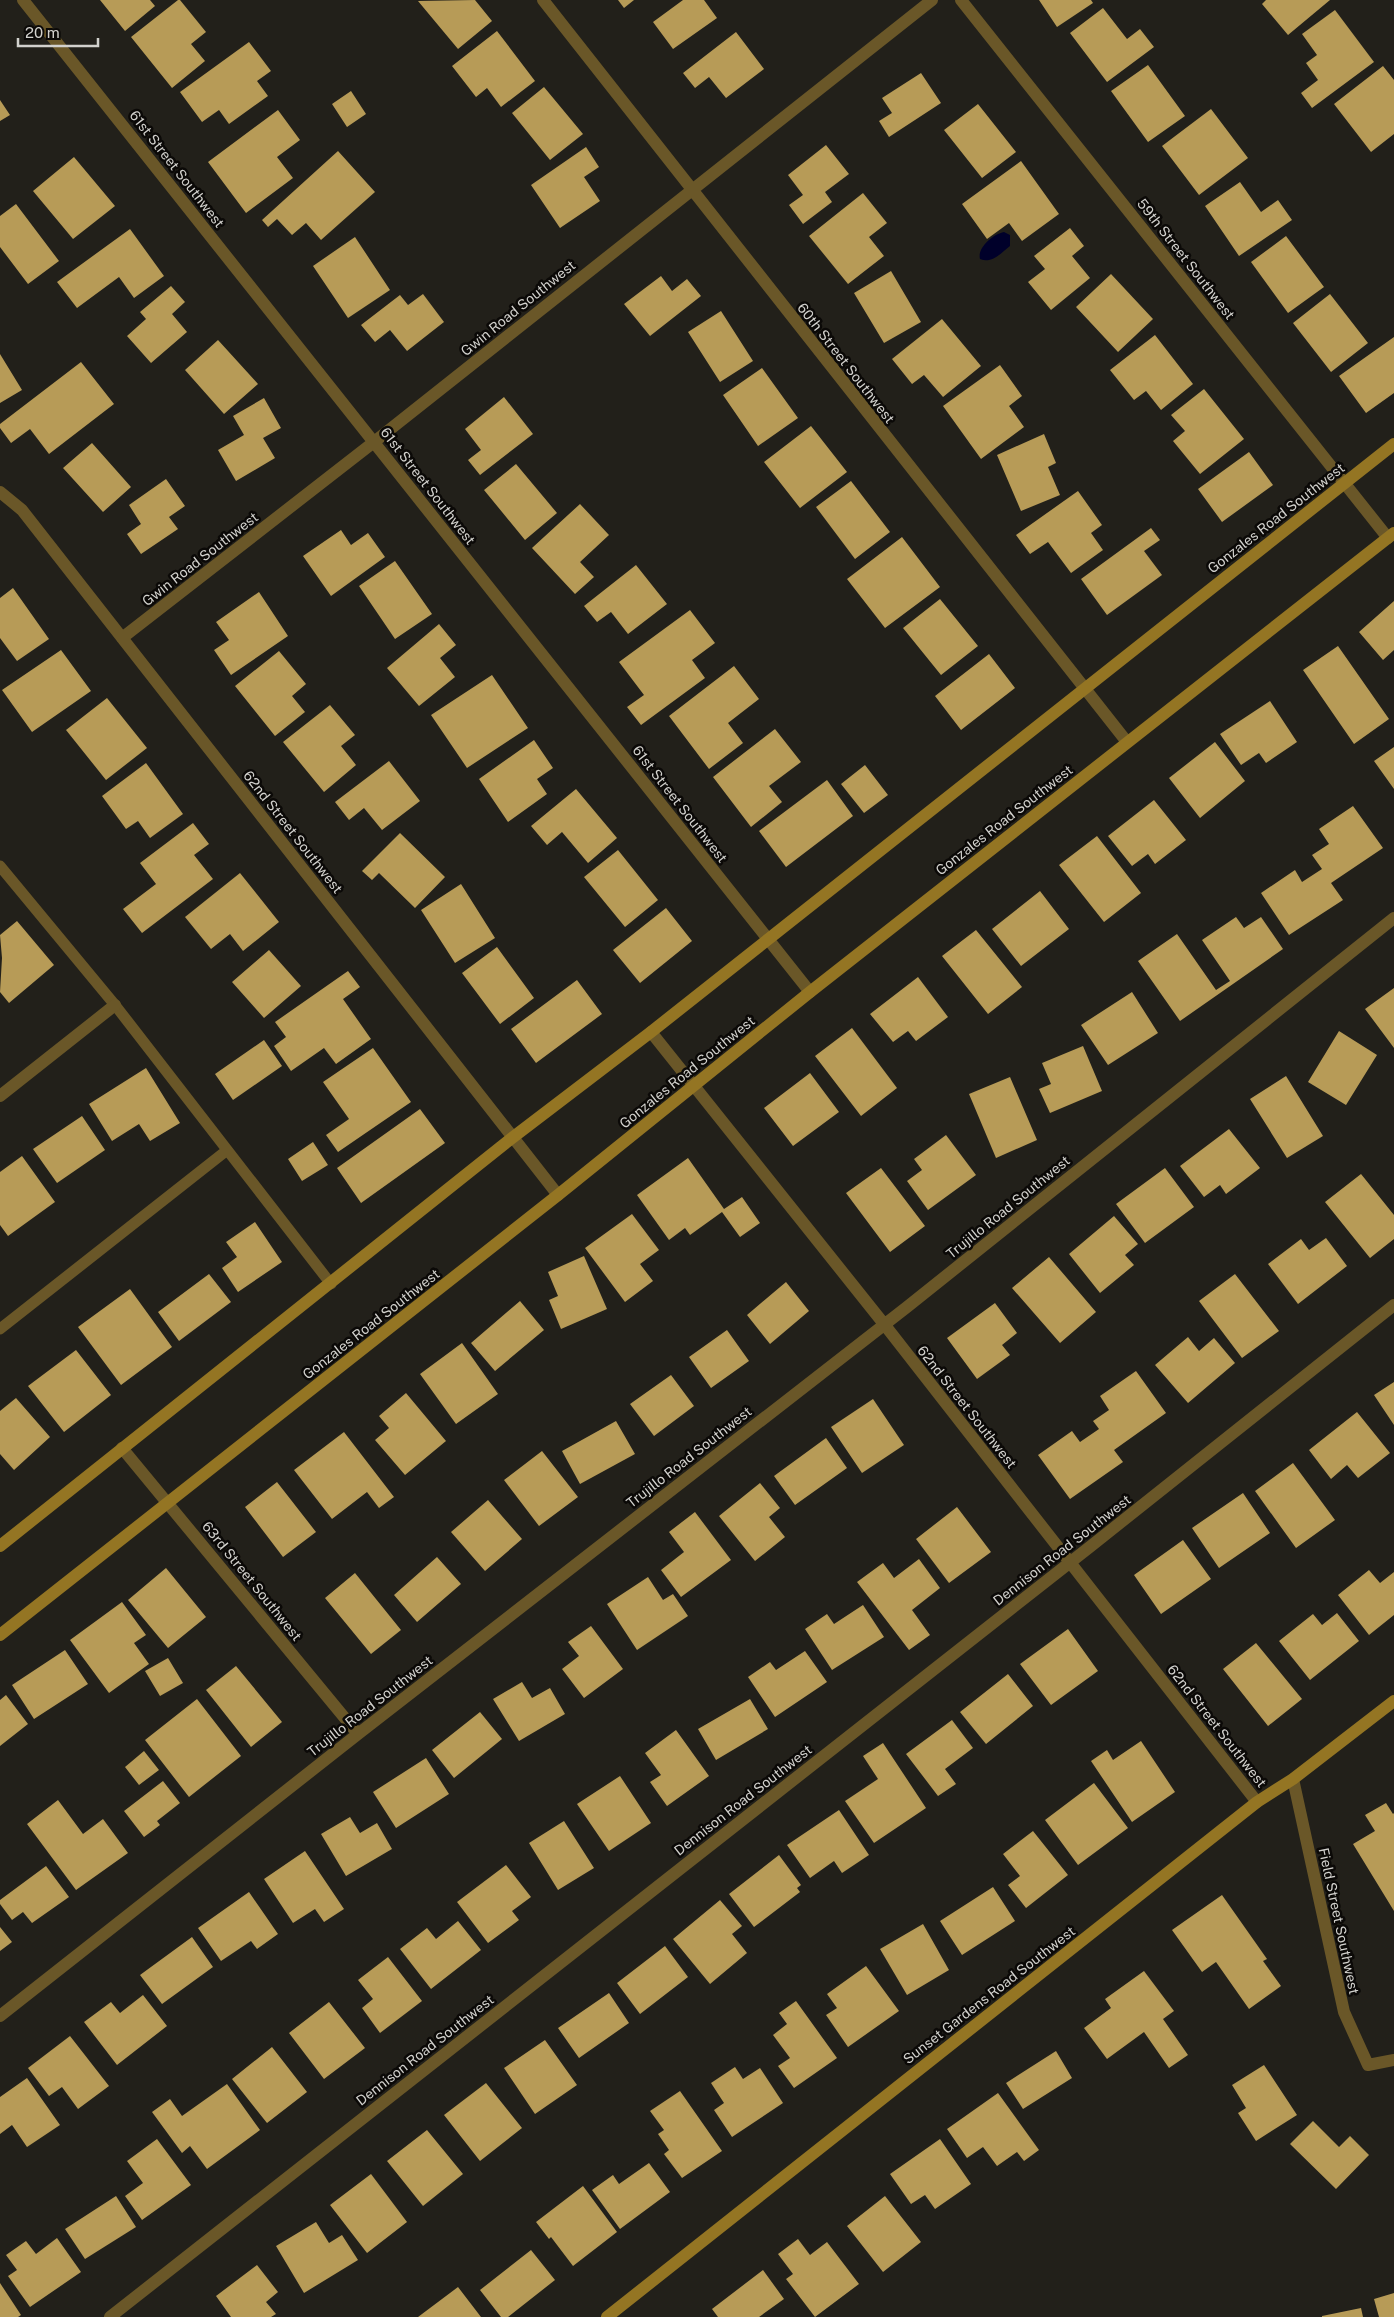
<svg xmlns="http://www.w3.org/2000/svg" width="1394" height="2317" viewBox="0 0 1394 2317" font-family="'Public Sans',sans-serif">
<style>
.water{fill:#00002a}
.building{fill:#b79b57}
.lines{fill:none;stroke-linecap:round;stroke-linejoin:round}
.lane{stroke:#6a5728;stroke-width:11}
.street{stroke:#6a5728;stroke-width:12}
.secondary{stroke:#947523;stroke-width:12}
.labels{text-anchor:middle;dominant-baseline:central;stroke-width:5;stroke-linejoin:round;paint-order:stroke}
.street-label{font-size:14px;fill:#d2d1cd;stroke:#0b0907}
</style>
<rect width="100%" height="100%" fill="#22201a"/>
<path class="water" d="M1004 232 1010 235V246C1001 253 992 264 980 259 977 248 993 234 1004 232Z"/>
<path class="building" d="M100 0H150L155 6 125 31Z
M178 0H180L206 32 191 44 205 61 172 88 131 37Z
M475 0 492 21 458 49 418 1Z
M618 0H634L624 8Z
M683 0H704L717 18 673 49 653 22Z
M1039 0H1091L1093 3 1057 27Z
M1266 0H1330L1288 35 1262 4Z
M1103 8 1127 39 1140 29 1154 47 1107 82 1070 33Z
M1335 10 1374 62 1312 108 1301 93 1318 80 1306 63 1317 55 1302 34Z
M497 31 535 81 501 107 487 88 476 97 452 66Z
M736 32 764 69 726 98 709 77 695 88 683 73Z
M249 42 271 71 257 81 268 96 229 124 219 110 202 122 180 92Z
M1148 65 1185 116 1148 142 1111 91Z
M1383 66 1394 80V134L1371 152 1334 104Z
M921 73 941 103 889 137 879 121 892 113 882 98Z
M544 87 583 134 550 160 512 113Z
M351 91 366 114 347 127 332 104Z
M0 100 10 115 0 121Z
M978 104 1016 152 982 178 944 130Z
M1211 109 1248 158 1199 195 1162 146Z
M278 110 300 140 277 157 293 178 246 213 208 162Z
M826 145 849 174 825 192 832 202 803 224 789 205 803 195 788 175Z
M586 147 599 167 584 177 600 201 560 228 531 185Z
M338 151 375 192 321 240 306 223 292 235 277 219 268 227 262 220Z
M74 157 115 206 73 239 33 191Z
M1021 161 1059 214 1022 241 1009 223 987 239 962 204Z
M1240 182 1261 212 1278 200 1292 220 1239 256 1205 206Z
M863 193 887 223 869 237 884 256 848 284 809 236Z
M16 204 59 261 28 284 0 247V216Z
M1070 228 1084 246 1072 256 1090 278 1051 310 1028 282 1045 269 1034 256Z
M130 229 164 276 134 298 119 277 77 308 57 282Z
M1286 236 1324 287 1288 313 1251 262Z
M355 237 390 290 348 318 313 266Z
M891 271 921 322 884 343 854 293Z
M1111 274 1153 319 1118 352 1076 307Z
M661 276 672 291 687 279 701 296 650 336 624 304Z
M171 286 185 302 172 314 187 332 151 363 127 336 146 319 140 312Z
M423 294 444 322 407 351 390 330 375 342 361 325 400 295 408 305Z
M1330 294 1368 343 1331 372 1293 323Z
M721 311 753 361 720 382 688 332Z
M942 319 981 366 943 397 924 375 912 384 892 359Z
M1155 335 1193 384 1161 410 1146 391 1134 400 1110 370Z
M1394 337V393L1366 413 1339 376Z
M218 340 258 384 224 414 185 370Z
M0 354 22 390 0 403Z
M81 362 114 404 49 454 30 429 11 443 0 428V424Z
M1000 365 1022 396 1009 406 1024 427 981 459 943 406Z
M762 368 798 418 758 446 723 395Z
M1204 389 1244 439 1200 474 1173 441 1185 431 1171 415Z
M504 397 533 434 480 475 468 460 481 450 465 429Z
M264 398 281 428 263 438 275 458 236 481 218 450 244 435 233 416Z
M811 426 847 472 800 508 764 462Z
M1044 434 1056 463 1048 467 1060 495 1021 511 997 455Z
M92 443 131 487 103 512 63 468Z
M1249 452 1273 485 1222 522 1198 489Z
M516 464 557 513 525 540 484 490Z
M166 479 185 506 169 517 178 529 141 554 127 534 141 524 129 505Z
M851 481 890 532 855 559 816 507Z
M1078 491 1102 525 1091 533 1103 550 1071 573 1048 542 1030 554 1016 535Z
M580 504 609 535 580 562 594 577 575 594 532 548Z
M1151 528 1160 540 1144 551 1162 575 1107 615 1081 579Z
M341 530 351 545 368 533 385 557 331 596 303 556Z
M902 537 940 587 885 628 847 579Z
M395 561 432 614 395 639 359 586Z
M636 565 667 604 628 634 611 612 597 622 584 606Z
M13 588 49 639 17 661 0 638V598Z
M259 592 288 636 231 675 214 650 229 640 216 622Z
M940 599 978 646 941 675 903 628Z
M1394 601V650L1383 660 1359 632Z
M690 610 715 643 692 660 705 678 641 725 627 707 644 695 619 662Z
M439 624 456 645 440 658 455 677 419 706 387 668Z
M1338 646 1389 719 1354 744 1303 670Z
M61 650 91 691 32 732 2 690Z
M279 651 306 684 292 696 305 712 275 736 235 686Z
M989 654 1015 688 961 730 935 696Z
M734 666 759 699 728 723 743 743 709 769 669 716Z
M492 675 528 728 467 768 431 715Z
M107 698 147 748 106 780 66 730Z
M1270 701 1297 742 1266 763 1259 753 1241 765 1220 734Z
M330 705 355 735 341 746 356 765 324 792 283 742Z
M775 729 801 762 769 786 782 802 751 827 713 777Z
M534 740 553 768 537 779 547 794 508 822 479 779Z
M1215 742 1245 781 1200 818 1169 778Z
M1394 747V789L1374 761Z
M389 761 420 801 382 830 364 808 349 820 335 802Z
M146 763 183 814 150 838 138 821 126 829 102 796Z
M865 765 888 795 864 813 841 784Z
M827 780 853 816 786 867 759 831Z
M576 789 617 838 588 863 562 832 547 845 531 826Z
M1154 800 1186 840 1155 864 1148 854 1132 866 1108 836Z
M1353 806 1383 848 1331 883 1343 900 1289 935 1261 893 1295 870 1302 882 1322 869 1312 855 1329 844 1319 829Z
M193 823 209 844 194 855 213 879 142 933 123 909 156 884 140 863Z
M400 833 445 877 415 908 379 873 372 880 362 871Z
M1097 836 1141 893 1104 922 1059 865Z
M618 850 658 900 625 927 584 877Z
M240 873 279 922 243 951 230 934 211 949 185 917Z
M461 884 495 938 455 963 421 910Z
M1040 891 1069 929 1021 966 992 929Z
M666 908 692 941 640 983 613 950Z
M1236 917 1244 928 1261 917 1283 949 1180 1021 1138 961 1177 934 1216 990 1230 981 1202 940Z
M17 921 54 965 9 1003 0 992 2 958 0 935Z
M976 930 1022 987 988 1014 942 956Z
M497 947 534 998 500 1024 462 973Z
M269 950 301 986 264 1018 232 982Z
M348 971 360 987 343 999 371 1039 336 1064 324 1048 291 1071 274 1046 286 1037 275 1022Z
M918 977 948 1017 916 1041 908 1031 893 1042 870 1014Z
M577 980 602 1014 536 1063 511 1029Z
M1394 988V1048L1365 1009Z
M1132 992 1158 1033 1108 1065 1081 1025Z
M852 1028 897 1088 861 1116 815 1056Z
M1339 1031 1377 1055 1346 1105 1308 1082Z
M264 1040 282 1066 233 1100 215 1074Z
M1083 1046 1102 1091 1050 1113 1039 1089 1051 1084 1042 1063Z
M373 1048 411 1102 338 1152 326 1135 349 1119 323 1082Z
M146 1068 180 1123 150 1141 139 1124 112 1141 89 1104Z
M810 1073 839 1112 793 1146 764 1108Z
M1286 1076 1323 1136 1287 1158 1250 1099Z
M1010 1077 1037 1140 996 1158 969 1094Z
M420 1109 445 1143 361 1203 337 1168Z
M82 1116 105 1150 57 1183 33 1149Z
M1229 1129 1260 1168 1226 1194 1220 1185 1204 1197 1180 1166Z
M946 1135 976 1175 928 1210 907 1181 922 1170 914 1159Z
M313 1142 328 1165 302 1181 288 1159Z
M22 1156 55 1202 8 1236 0 1225V1172Z
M688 1158 724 1209 742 1197 760 1223 740 1237 722 1212 690 1235 685 1228 669 1240 637 1195Z
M881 1168 925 1226 890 1252 846 1193Z
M1165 1168 1194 1207 1145 1243 1116 1204Z
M1361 1174 1394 1215V1239L1370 1258 1325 1202Z
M632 1214 659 1250 640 1264 653 1281 625 1302 585 1248Z
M1114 1216 1138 1244 1125 1255 1134 1265 1100 1293 1069 1254Z
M255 1222 282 1262 238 1292 222 1268 237 1257 226 1242Z
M1326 1238 1347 1266 1298 1304 1268 1264 1301 1239 1309 1250Z
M584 1256 607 1309 561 1329 549 1300 558 1296 548 1272Z
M1049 1257 1096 1312 1060 1343 1012 1288Z
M209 1274 231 1302 179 1341 158 1312Z
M1235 1274 1279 1331 1242 1358 1199 1301Z
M786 1282 809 1311 770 1344 747 1315Z
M130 1289 172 1347 121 1385 78 1327Z
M520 1301 544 1330 495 1371 471 1343Z
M995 1303 1017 1333 1002 1345 1010 1355 977 1379 947 1338Z
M727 1330 749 1361 711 1388 689 1357Z
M1188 1337 1199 1351 1214 1338 1235 1363 1188 1403 1155 1365Z
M462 1343 498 1394 456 1424 420 1374Z
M76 1350 111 1395 64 1432 28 1386Z
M1136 1371 1166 1413 1114 1450 1123 1462 1070 1499 1038 1455 1072 1431 1080 1442 1099 1429 1093 1421 1109 1410 1100 1396Z
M671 1375 694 1406 654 1436 630 1404Z
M1394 1382V1425L1374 1395Z
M406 1393 446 1441 405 1475 375 1440 389 1428 379 1416Z
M16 1398 50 1437 14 1470 0 1454V1411Z
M873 1399 904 1445 862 1473 831 1427Z
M1357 1412 1390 1453 1358 1478 1347 1465 1331 1479 1309 1450Z
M616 1421 635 1454 580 1484 562 1451Z
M344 1432 394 1497 379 1508 367 1492 332 1519 294 1470Z
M826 1438 847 1468 795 1505 774 1476Z
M542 1451 578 1497 539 1526 504 1480Z
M1293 1463 1335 1520 1296 1548 1255 1491Z
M277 1482 316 1532 283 1557 245 1507Z
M760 1483 780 1508 769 1517 785 1537 755 1561 719 1516Z
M1243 1493 1270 1533 1219 1568 1192 1528Z
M488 1500 522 1539 485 1571 451 1532Z
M957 1507 991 1552 949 1583 916 1539Z
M695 1512 731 1560 681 1597 661 1570 684 1552 669 1532Z
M1183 1540 1211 1579 1161 1614 1134 1575Z
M437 1557 461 1584 417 1622 394 1595Z
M919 1559 940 1588 912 1610 930 1635 909 1650 857 1582 883 1563 894 1578Z
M166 1568 206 1617 168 1648 128 1600Z
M1369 1570 1380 1583 1394 1572V1615L1369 1635 1338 1595Z
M355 1573 401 1630 371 1654 325 1598Z
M648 1577 663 1600 673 1594 688 1616 637 1650 607 1604Z
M122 1602 146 1635 134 1643 149 1664 109 1693 70 1640Z
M863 1605 884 1637 832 1670 805 1629 827 1614 834 1624Z
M1337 1613 1359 1641 1310 1680 1279 1641 1313 1614 1322 1625Z
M591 1626 623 1669 584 1698 562 1669 579 1656 568 1642Z
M1068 1629 1098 1671 1051 1705 1020 1664Z
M1256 1643 1302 1699 1268 1726 1223 1669Z
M65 1650 88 1684 34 1719 12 1685Z
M805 1651 827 1682 775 1717 748 1677 770 1662 776 1670Z
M168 1658 183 1683 160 1696 145 1671Z
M236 1666 282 1722 251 1747 206 1690Z
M1008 1674 1033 1706 986 1744 960 1712Z
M522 1682 532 1698 550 1688 565 1714 519 1741 493 1699Z
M6 1695 28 1724 0 1746V1700Z
M197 1699 241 1756 189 1797 145 1740Z
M750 1699 768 1729 716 1760 698 1729Z
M480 1712 502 1739 454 1778 432 1750Z
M952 1720 973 1748 945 1769 956 1784 938 1796 906 1754Z
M676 1730 709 1776 667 1806 650 1782 661 1775 645 1753Z
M1141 1741 1175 1792 1132 1822 1091 1761 1107 1750 1113 1760Z
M883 1743 926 1808 874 1843 845 1801 878 1779 863 1756Z
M144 1751 159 1770 139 1785 125 1767Z
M426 1758 449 1794 396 1828 373 1792Z
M620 1776 651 1823 609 1851 577 1804Z
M163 1781 180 1803 157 1821 160 1825 144 1837 124 1811Z
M1094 1783 1128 1828 1078 1865 1045 1820Z
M58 1800 83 1834 103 1819 128 1853 76 1890 27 1824Z
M1386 1803 1393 1814 1394 1813V1911L1353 1844 1375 1831 1365 1815Z
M839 1810 869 1855 842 1873 834 1861 810 1878 787 1845Z
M350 1817 360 1833 377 1823 392 1849 346 1876 321 1834Z
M564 1821 594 1868 558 1890 529 1843Z
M1033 1831 1068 1875 1026 1908 1008 1885 1020 1876 1003 1854Z
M305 1851 344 1909 324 1922 315 1909 293 1923 264 1879Z
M779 1855 801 1885 797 1888 800 1892 754 1927 729 1894Z
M506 1865 531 1897 512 1911 519 1920 488 1943 457 1902Z
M46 1866 69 1897 32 1923 23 1912 12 1920 0 1904V1900Z
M993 1887 1015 1921 962 1955 940 1921Z
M249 1892 278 1934 257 1949 251 1941 221 1961 198 1928Z
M1222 1895 1267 1959 1263 1961 1281 1986 1249 2009 1216 1962 1202 1972 1172 1930Z
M720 1900 742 1926 732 1934 747 1953 710 1984 673 1939Z
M458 1921 481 1950 431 1989 400 1949 427 1928 436 1939Z
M923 1924 949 1970 907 1995 880 1949Z
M0 1927 12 1942 0 1951Z
M192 1937 213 1967 162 2004 140 1975Z
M665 1946 688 1977 640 2014 617 1983Z
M388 1957 422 2001 380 2033 362 2008 373 1999 358 1980Z
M866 1966 899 2011 848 2047 826 2015 837 2008 827 1994Z
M1144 1971 1174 2011 1163 2019 1188 2055 1169 2068 1144 2032 1107 2059 1084 2028 1111 2008 1105 1999Z
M609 1993 629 2023 579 2058 558 2028Z
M143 1995 167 2026 117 2065 84 2022 111 2002 120 2013Z
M796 2001 837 2058 794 2088 778 2066 790 2058 773 2035 787 2024 779 2013Z
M329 2002 365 2048 324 2079 289 2033Z
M70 2036 109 2086 78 2109 62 2087 49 2096 28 2068Z
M545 2040 577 2085 535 2114 504 2068Z
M272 2047 307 2092 267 2123 232 2079Z
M1056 2051 1072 2078 1023 2109 1006 2083Z
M1264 2065 1297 2115 1256 2141 1238 2113 1246 2108 1232 2085Z
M735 2067 743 2079 760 2068 783 2103 732 2137 714 2110 724 2103 711 2083Z
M27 2078 60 2125 27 2147 12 2125 0 2134V2097Z
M486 2083 522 2128 480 2161 444 2115Z
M227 2084 260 2130 207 2169 190 2146 182 2153 152 2112 170 2099 182 2116Z
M680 2091 722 2151 682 2178 664 2154 669 2150 658 2134 664 2130 650 2111Z
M998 2093 1039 2150 1024 2161 1017 2152 997 2166 983 2147 967 2158 947 2129Z
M1313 2121 1339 2147 1350 2136 1369 2155 1336 2189 1290 2144Z
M427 2130 463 2174 423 2206 387 2161Z
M157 2139 191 2185 142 2220 125 2196 143 2183 127 2161Z
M940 2139 971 2184 935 2209 925 2195 911 2204 890 2174Z
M649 2163 670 2192 620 2229 592 2190 613 2175 619 2184Z
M371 2174 407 2222 367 2253 330 2205Z
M583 2186 617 2232 573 2266 551 2237 549 2239 536 2222Z
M116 2196 136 2227 85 2259 65 2229Z
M885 2196 921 2242 883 2272 847 2226Z
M316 2222 329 2243 342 2235 358 2260 304 2293 276 2246Z
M57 2238 81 2272 30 2307 8 2276 17 2270 6 2255 26 2241 36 2254Z
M798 2239 810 2255 827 2242 859 2284 815 2317 786 2279 793 2274 778 2254Z
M531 2250 555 2280 508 2317H501L480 2290Z
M257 2265 278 2292 266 2302 276 2314 271 2317H231L216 2296Z
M763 2270 784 2299 759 2317H718L712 2309Z
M0 2283 21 2315 18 2317H0Z
M458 2287 481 2317H418Z
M1394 2293V2317H1379L1374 2299Z
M1361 2308 1363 2317H1322V2316Z"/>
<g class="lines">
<path class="lane" d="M0 866 115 1005 331 1284
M0 1329 226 1151"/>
<path class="street" d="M23 0 810 992
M543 0 1127 742
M961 0 1388 538
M0 492 22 510 558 1195
M122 638 374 442 932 0
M651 1032 884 1324 1257 1802
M0 1096 115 1005
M122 1448 358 1734
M1293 1779 1344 2012 1368 2065 1394 2060
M0 2016 358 1734 907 1307 1394 918
M110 2317 1091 1546 1394 1305"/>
<path class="secondary" d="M0 1546 512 1138 651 1032 1394 444
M0 1635 558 1195 810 992 1394 533
M607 2317 1257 1802 1293 1779 1394 1701"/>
</g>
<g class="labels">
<g class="street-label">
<text transform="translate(177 169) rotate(52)">61st Street Southwest</text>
<text transform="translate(1186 259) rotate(52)">59th Street Southwest</text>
<text transform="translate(518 308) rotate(-39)">Gwin Road Southwest</text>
<text transform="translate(846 363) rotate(52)">60th Street Southwest</text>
<text transform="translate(428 486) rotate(52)">61st Street Southwest</text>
<text transform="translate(1276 518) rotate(-38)">Gonzales Road Southwest</text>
<text transform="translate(200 559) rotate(-38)">Gwin Road Southwest</text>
<text transform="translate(680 804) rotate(52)">61st Street Southwest</text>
<text transform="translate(1004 820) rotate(-38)">Gonzales Road Southwest</text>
<text transform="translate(293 832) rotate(52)">62nd Street Southwest</text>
<text transform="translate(687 1072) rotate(-39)">Gonzales Road Southwest</text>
<text transform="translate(1008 1207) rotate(-39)">Trujillo Road Southwest</text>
<text transform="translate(371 1324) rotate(-38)">Gonzales Road Southwest</text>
<text transform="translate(967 1407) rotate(52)">62nd Street Southwest</text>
<text transform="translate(689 1457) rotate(-38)">Trujillo Road Southwest</text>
<text transform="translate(1062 1550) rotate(-38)">Dennison Road Southwest</text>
<text transform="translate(252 1581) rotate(51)">63rd Street Southwest</text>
<text transform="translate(370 1706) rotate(-38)">Trujillo Road Southwest</text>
<text transform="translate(1217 1726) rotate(52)">62nd Street Southwest</text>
<text transform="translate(743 1800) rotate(-38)">Dennison Road Southwest</text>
<text transform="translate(1339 1921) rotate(78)">Field Street Southwest</text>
<text transform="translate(989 1995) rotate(-38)">Sunset Gardens Road Southwest</text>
<text transform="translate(425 2050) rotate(-38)">Dennison Road Southwest</text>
</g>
</g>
<path d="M18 38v8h80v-8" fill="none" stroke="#d2d1cd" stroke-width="2.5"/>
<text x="25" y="38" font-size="15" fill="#d2d1cd" stroke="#0b0907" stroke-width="4" paint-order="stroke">20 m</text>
</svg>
